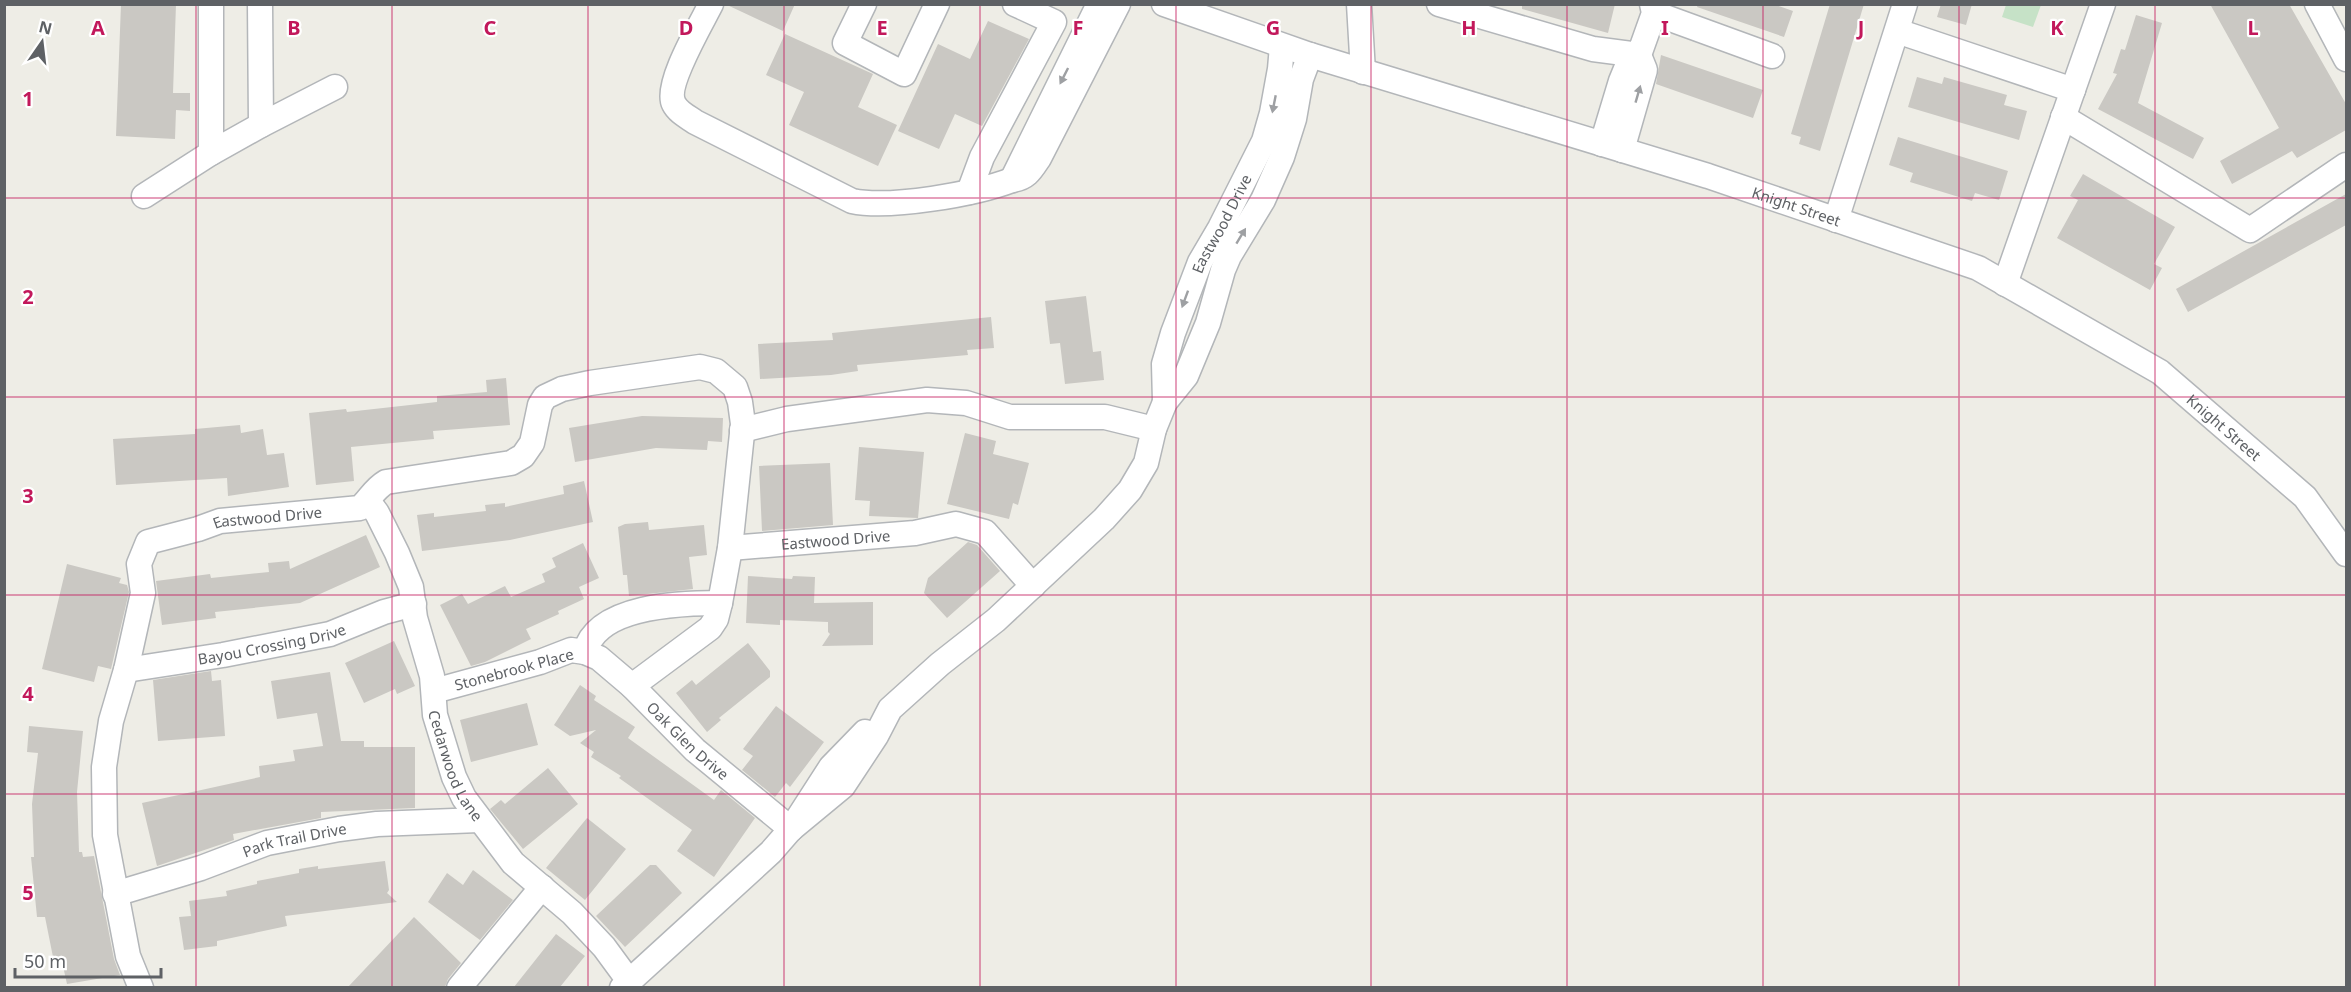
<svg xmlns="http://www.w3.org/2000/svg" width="2351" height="992" viewBox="0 0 2351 992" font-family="'Noto Sans',sans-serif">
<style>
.green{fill:#c6e2c7}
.building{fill:#cac8c3}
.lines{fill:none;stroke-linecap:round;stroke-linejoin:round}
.minor-casing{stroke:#b3b6b9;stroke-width:27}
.minor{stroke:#fff;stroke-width:24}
.oneway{fill:#9ea0a3}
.grid{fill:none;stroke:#c2185b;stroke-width:1.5;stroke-opacity:0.55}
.labels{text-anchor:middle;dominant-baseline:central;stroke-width:4.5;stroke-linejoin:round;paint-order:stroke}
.street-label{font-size:15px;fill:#5e6165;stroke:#fff}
.grid-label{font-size:20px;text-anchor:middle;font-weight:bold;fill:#c2185b;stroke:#fff;stroke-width:4.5;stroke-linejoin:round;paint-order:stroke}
</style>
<rect width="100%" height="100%" fill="#eeede6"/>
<path class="green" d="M2006 5H2041L2033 27 2002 17Z"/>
<path class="building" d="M121 4H176L173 93H190V111L176 110 175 139 116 136Z
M725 4H795L783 31Z
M1522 4H1615L1608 33 1522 9Z
M1698 4H1773L1793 11 1784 37 1697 7Z
M1830 4H1864L1820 151 1799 144 1801 137 1791 134Z
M1941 4H1972L1966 25 1937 17Z
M2210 4H2289L2346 104V130L2297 158 2292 151 2232 184 2220 161 2279 128Z
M2136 15 2162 23 2138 103 2204 138 2193 159 2098 109 2117 74 2113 73 2121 49 2125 50Z
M988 21 1029 39 982 126 955 114 939 149 898 131 938 44 970 59Z
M785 34 873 74 858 107 897 125 878 166 789 125 804 92 766 75Z
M1661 55 1763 90 1753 118 1656 84Z
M1917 77 1942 84 1944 77 2007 95 2004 105 2027 111 2019 140 1908 107Z
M1898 137 2008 171 1999 200 1975 193 1972 201 1910 182 1913 173 1889 165Z
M2083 174 2175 227 2154 264 2162 268 2150 290 2057 238 2078 200 2070 196Z
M2346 194V225L2188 312 2176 289Z
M1086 296 1093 352 1101 351 1104 380 1065 384 1060 343 1050 344 1045 301Z
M991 317 994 348 967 350 968 355 857 365 858 371 831 375 760 379 758 344 833 340 832 333Z
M506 378 510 425 433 431 434 439 351 447 354 481 316 485 309 413 346 409 347 412 437 402V396L487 392 486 380Z
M642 416 723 418 722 442 708 441 707 450 656 448 575 462 569 428Z
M240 425 241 433 263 429 267 455 284 453 289 487 228 496 227 478 116 485 113 439 195 434V429Z
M965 433 996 441 993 454 1029 463 1018 505 1013 503 1009 519 947 504Z
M859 447 924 452 918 518 869 516 870 501 855 500Z
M830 463 833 525 762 531 759 466Z
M584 481 593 522 510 540 422 551 417 515 434 513V517L486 511 485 505 505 503V507L564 494 563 486Z
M648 522 649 530 704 525 707 555 689 557 693 589 629 596 627 575H623L618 527 625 524Z
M366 535 380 567 300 603 215 612 216 618 162 625 156 581 210 574 211 578 269 572 268 563 289 561 290 569Z
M968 542 977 545 1000 571 947 618 924 593 928 578Z
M583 543 599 578 579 587 584 599 558 611 559 614 526 629 531 639 485 662 471 666 440 605 462 594 468 604 505 586 511 597 545 582 542 574 556 567 552 558Z
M67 564 121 578 119 583 127 585 129 592 111 669 98 666 94 682 42 669Z
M748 576 792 579 793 576 815 577 814 603 873 602V645L822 646 830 634 828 632V622L780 620V625L746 623Z
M394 641 415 686 397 694 395 689 364 703 345 663Z
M748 643 770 671V677L719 718 721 720 707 732 676 693 692 680 696 685Z
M211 671 212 681 221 680 225 736 158 741 153 680Z
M330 672 341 741H364V747H415V808L321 812V818L233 834 234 840 157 866 142 803 260 777 259 766 295 761 293 750 323 746 317 713 277 719 271 681Z
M580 685 596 696 594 700 635 727 628 738 714 800 721 790 755 818 714 877 677 851 692 830 619 778 621 776 591 757 594 752 580 743 596 730 570 736 554 725Z
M527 703 538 745 471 762 460 720Z
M776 706 824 742 790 787 786 783 775 797 742 770 753 756 743 749Z
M29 726 83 731 77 792 79 852H82L83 857 94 856 114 959 120 975 67 984 63 966 55 967 45 917H37L31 857H34L32 804 38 753 27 752Z
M548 768 578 804 523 849 490 809 501 800 505 804Z
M587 818 626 849 585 900 546 868Z
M385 861 389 890 387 893 397 902 285 916 287 926 217 941V946L184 950 179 917 191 916 189 901 227 896 226 891 257 884V881L299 873V869L318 866V869Z
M650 865H656L682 893 625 947 596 916Z
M473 870 513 900 480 940 428 902 447 873 463 885Z
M414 917 461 963 448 979 445 987H348Z
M556 934 585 956 560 987H514Z"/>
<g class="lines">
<g class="minor-casing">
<g id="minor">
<path d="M211 4V153L261 125 260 4"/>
<path d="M711 4C701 24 664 86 674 104 678 112 688 117 695 122L852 201C890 209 975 194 1012 180"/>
<path d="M864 4 845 43 904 74 937 4"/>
<path d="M1099 4 1012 180C1027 178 1031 170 1039 158L1118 4"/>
<path id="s1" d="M1164 4 1310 55 1708 176 1978 268 2160 372 2305 497 2346 554"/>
<path d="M1359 4 1363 72"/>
<path d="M1439 4 1593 49 1639 55 1654 13 1652 4"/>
<path d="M2317 4 2346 59"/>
<path d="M1654 13 1772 56"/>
<path d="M1897 31 2073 90"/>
<path d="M2063 117 2250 230 2346 165"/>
<path d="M261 125 335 87"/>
<path d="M1602 144 1621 81 1628 64 1639 55 1645 70 1622 150"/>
<path d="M969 192 982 157 1054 22 1015 4"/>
<path d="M144 196 211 153"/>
<path d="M1836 220 1905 4"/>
<path d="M2005 284 2103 4"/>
<path id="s2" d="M1165 402 1164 364 1173 333 1200 262 1220 228 1264 141 1272 113 1280 69 1282 46"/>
<path d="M742 430 787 419 927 400 966 403 1010 417H1105L1154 429"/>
<path id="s3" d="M368 501 377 513 397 553 411 587 415 618 432 676 435 715 454 777 464 798 513 863 572 913 604 947 629 981"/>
<path id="s4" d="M730 548 915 533 956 524 985 532 1033 586"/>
<path d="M585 652C597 605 681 603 720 603"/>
<path id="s5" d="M126 670 223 655 330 634 384 612 414 604"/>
<path id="s6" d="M434 691 540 662 571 650 585 652 599 658 632 686 695 750 791 829"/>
<path d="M791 829 843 786 876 736 890 709 940 664 996 620 1104 519 1130 490 1146 463 1154 429 1165 402 1186 376 1208 323 1223 270 1229 256 1263 200 1282 157 1294 119 1301 79 1310 55"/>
<path id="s7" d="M115 894 201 868 267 843 339 829 377 824 479 820"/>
<path id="s8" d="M141 988 128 956 105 835 104 767 111 721 126 670 143 593 139 564 148 542 198 529 220 521 360 508C370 499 374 489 386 482L511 463 523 456 532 443 540 405 545 397 562 389 590 383 700 367 716 371 735 387 740 402 743 424 730 548 720 603 716 619 710 628 632 686"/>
<path d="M459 988 542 887"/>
<path d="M622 988 771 852 791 829 831 767 865 732"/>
</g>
</g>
<use href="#minor" class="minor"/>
</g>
<defs><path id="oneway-solid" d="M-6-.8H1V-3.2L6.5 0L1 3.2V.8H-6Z" transform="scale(1.5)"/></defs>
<g class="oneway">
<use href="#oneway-solid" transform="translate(1064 76) rotate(117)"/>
<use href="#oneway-solid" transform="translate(1638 94) rotate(-74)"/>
<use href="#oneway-solid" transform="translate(1274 104) rotate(101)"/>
<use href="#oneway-solid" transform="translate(1241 236) rotate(-59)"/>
<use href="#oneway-solid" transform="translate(1185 299) rotate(110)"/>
</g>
<path class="grid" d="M196 4V988M392 4V988M588 4V988M784 4V988M980 4V988M1176 4V988M1371 4V988M1567 4V988M1763 4V988M1959 4V988M2155 4V988M4 198H2346M4 397H2346M4 595H2346M4 794H2346"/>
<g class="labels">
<g class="street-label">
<text stroke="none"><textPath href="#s1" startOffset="664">Knight Street</textPath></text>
<text stroke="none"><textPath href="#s2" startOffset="190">Eastwood Drive</textPath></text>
<text stroke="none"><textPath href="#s1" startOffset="1150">Knight Street</textPath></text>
<text stroke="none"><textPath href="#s8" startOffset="580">Eastwood Drive</textPath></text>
<text stroke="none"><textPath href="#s4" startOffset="106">Eastwood Drive</textPath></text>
<text stroke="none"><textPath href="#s5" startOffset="148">Bayou Crossing Drive</textPath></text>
<text transform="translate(514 669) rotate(-15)">Stonebrook Place</text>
<text stroke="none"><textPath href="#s6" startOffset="294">Oak Glen Drive</textPath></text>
<text stroke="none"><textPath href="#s3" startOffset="282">Cedarwood Lane</textPath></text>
<text stroke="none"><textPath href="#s7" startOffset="188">Park Trail Drive</textPath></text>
</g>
</g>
<g class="grid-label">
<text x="98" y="35">A</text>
<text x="294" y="35">B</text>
<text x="490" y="35">C</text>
<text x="686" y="35">D</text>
<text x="882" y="35">E</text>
<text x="1078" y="35">F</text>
<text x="1273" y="35">G</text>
<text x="1469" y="35">H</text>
<text x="1665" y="35">I</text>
<text x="1861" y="35">J</text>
<text x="2057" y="35">K</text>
<text x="2253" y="35">L</text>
<text x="28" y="106">1</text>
<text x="28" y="304">2</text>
<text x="28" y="503">3</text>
<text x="28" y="701">4</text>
<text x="28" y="900">5</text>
</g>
<rect width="2351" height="992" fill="none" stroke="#5e6165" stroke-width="12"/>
<g transform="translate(42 42) rotate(14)" stroke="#ffffff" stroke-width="4.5" paint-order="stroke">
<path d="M0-4.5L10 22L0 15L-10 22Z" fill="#5e6165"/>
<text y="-9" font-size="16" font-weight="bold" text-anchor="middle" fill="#5e6165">N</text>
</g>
<path d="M15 968v9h146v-9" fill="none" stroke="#5e6165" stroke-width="3"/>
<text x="24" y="968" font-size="18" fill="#5e6165" stroke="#ffffff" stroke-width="4.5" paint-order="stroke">50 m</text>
</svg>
